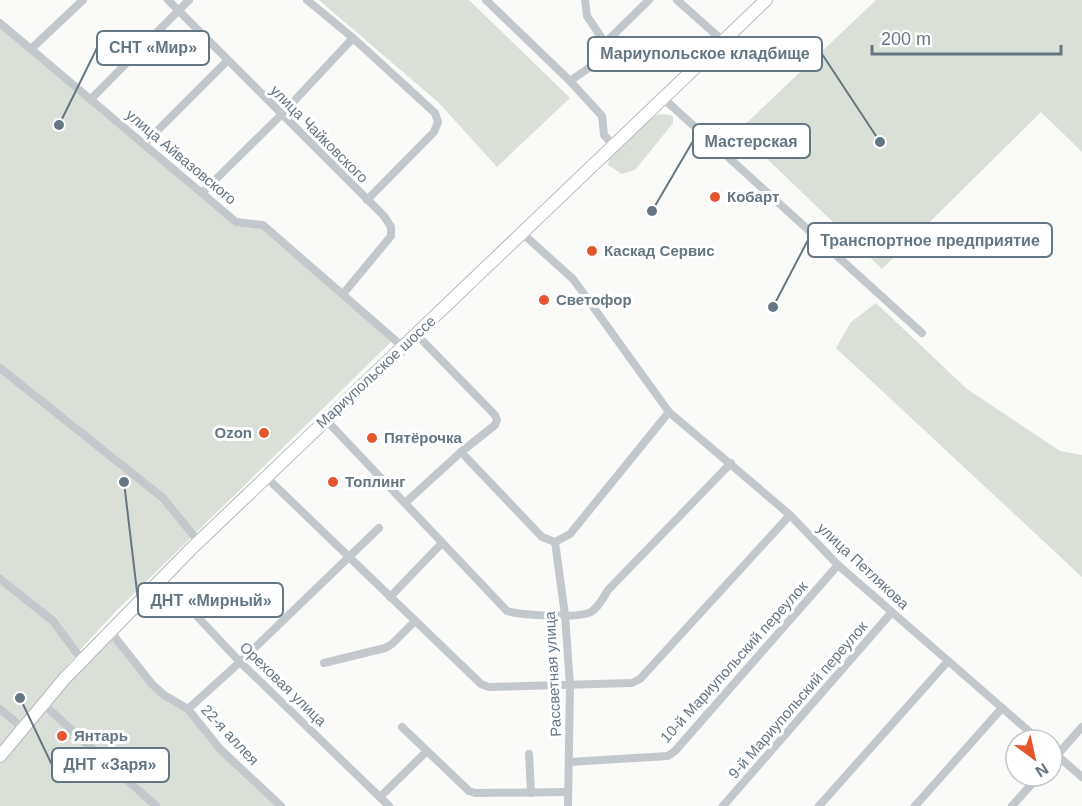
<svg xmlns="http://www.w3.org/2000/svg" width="1082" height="806" font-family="Arial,sans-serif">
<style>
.green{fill:#dadfd7}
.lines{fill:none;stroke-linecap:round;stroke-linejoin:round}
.primary-casing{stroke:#b5babe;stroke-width:14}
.minor{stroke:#c3c8cc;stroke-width:8}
.primary{stroke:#fff;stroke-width:12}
.poi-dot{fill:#e4572e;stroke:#fff;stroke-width:2}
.labels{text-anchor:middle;stroke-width:6;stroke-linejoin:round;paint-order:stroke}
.street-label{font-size:15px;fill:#657683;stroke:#fff}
.poi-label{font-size:15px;font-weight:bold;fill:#657683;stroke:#fff;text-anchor:start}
.leader{fill:none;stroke:#657683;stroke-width:2}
.callout-dot{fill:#657683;stroke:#fff;stroke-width:2}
.callout{fill:#fff;stroke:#657683;stroke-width:2}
.callout-label{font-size:16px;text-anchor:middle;font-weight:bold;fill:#657683}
</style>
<rect width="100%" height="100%" fill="#fafaf8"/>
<g class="green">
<path d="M319,0H469L570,98L497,167L438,102Z"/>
<path d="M876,0H1082V152L1041,112L882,269L738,131Z"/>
<path d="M0,27L236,223L262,226L392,341L119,608L80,650L0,746Z"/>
<path d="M660,114L671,115L673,117V123L635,170L622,174L608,165L609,159L652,117Z"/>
<path d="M876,303L967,389L1060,451L1082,455V577L836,348L851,322Z"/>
<path d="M113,635L152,684L186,712L281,806H0V764L44,710Z"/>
</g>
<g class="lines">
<defs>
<path id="primary" d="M0,756L65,678L190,550L766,0"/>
</defs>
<use href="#primary" class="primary-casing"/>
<g class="minor">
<path d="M168,0L384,216L391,227V236L343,294"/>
<path d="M307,0L353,38L435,113L438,122L434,132L367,200"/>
<path d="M486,0L570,81L602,116L604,135L614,146"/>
<path d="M677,0L723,41"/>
<path d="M0,23L236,222L263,225L403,347"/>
<path d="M605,43L649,0"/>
<path d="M31,49L83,0"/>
<path d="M570,81L593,65L603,64L612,57L605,43L587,16L585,0"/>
<path d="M91,99L189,0"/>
<path d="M664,99L922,333"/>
<path d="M144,144L228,60"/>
<path d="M202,193L281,115L353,38"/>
<path d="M522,233L573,279L669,412L790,515L838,565L1039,740"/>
<path d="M0,368L163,498L199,542"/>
<path d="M326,420L507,611C521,615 577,619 591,612C599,607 603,598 608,590L731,463"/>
<path d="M461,452L542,537L555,542L570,534L669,412"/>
<path d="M265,476L481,684L489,687L632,683L640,679L790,515"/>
<path d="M405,503L461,452L495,425L497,420L495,415L416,334"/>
<path d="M555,542L565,615L570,685L568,806"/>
<path d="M0,579L53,621L82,660"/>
<path d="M162,579L240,662L389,806"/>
<path d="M390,597L442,543"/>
<path d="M110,631L152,684L164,695L188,709L220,749L281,806"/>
<path d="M324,663L385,648L392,644L415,621"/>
<path d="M43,704L156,806"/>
<path d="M0,709L23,728"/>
<path d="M188,709L240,662L379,528"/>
<path d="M402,727L469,791L475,793L568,792"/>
<path d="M1052,751L1082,777"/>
<path d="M529,754L531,793"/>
<path d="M1052,761L1082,727"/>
<path d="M569,762L668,756L675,751L838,565"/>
<path d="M380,797L427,751"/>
<path d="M723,806L892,612"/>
<path d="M819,806L948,661"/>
<path d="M915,806L1002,708"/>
<path d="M1012,806L1039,776"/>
</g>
<use href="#primary" class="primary"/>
</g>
<g class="poi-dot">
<circle cx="715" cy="197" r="6"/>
<circle cx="592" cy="251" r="6"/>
<circle cx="544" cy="300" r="6"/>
<circle cx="264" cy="433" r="6"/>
<circle cx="372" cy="438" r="6"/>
<circle cx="333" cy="482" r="6"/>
<circle cx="62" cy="736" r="6"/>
</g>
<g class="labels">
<g class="street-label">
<text transform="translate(319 134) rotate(45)" y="5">улица Чайковского</text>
<text transform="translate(181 157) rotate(40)" y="5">улица Айвазовского</text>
<text transform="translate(376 372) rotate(-43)" y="5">Мариупольское шоссе</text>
<text transform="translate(863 566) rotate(43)" y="5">улица Петлякова</text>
<text transform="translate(734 662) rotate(-48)" y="5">10-й Мариупольский переулок</text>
<text transform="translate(553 674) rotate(-93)" y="5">Рассветная улица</text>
<text transform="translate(283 684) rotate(44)" y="5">Ореховая улица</text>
<text transform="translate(798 700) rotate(-49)" y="5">9-й Мариупольский переулок</text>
<text transform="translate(230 735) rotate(47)" y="5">22-я аллея</text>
</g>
<g class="poi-label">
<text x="727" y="202">Кобарт</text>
<text x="604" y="256">Каскад Сервис</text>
<text x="556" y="305">Светофор</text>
<text x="252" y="438" text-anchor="end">Ozon</text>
<text x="384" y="443">Пятёрочка</text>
<text x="345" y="487">Топлинг</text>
<text x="74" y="741">Янтарь</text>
</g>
</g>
<path class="leader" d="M59 125L97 48M880 142L822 54M652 211L693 141M773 307L808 240M124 482L138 600M20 698L52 765"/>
<g class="callout-dot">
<circle cx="59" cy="125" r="6"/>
<circle cx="880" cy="142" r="6"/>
<circle cx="652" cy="211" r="6"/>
<circle cx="773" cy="307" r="6"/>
<circle cx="124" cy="482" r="6"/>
<circle cx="20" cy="698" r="6"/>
</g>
<g class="callout">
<rect x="97" y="31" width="112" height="34" rx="6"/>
<rect x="588" y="37" width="234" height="34" rx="6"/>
<rect x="693" y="124" width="117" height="34" rx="6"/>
<rect x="808" y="223" width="244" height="34" rx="6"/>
<rect x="138" y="583" width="145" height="34" rx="6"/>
<rect x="52" y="748" width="117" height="34" rx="6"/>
</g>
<g class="callout-label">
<text x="153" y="53">СНТ «Мир»</text>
<text x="705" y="59">Мариупольское кладбище</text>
<text x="751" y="147">Мастерская</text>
<text x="930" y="246">Транспортное предприятие</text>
<text x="211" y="606">ДНТ «Мирный»</text>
<text x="110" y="770">ДНТ «Заря»</text>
</g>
<g transform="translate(1034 758) rotate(147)"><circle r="28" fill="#ffffff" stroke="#c1c8cd" stroke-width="1.5"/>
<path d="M0-4.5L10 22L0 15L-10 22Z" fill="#e4572e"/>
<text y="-9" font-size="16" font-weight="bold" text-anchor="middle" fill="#657683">N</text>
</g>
<path d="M872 45v9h189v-9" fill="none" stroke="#657683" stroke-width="3"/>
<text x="881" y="45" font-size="18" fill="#657683" stroke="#ffffff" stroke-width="4.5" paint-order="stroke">200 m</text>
</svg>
